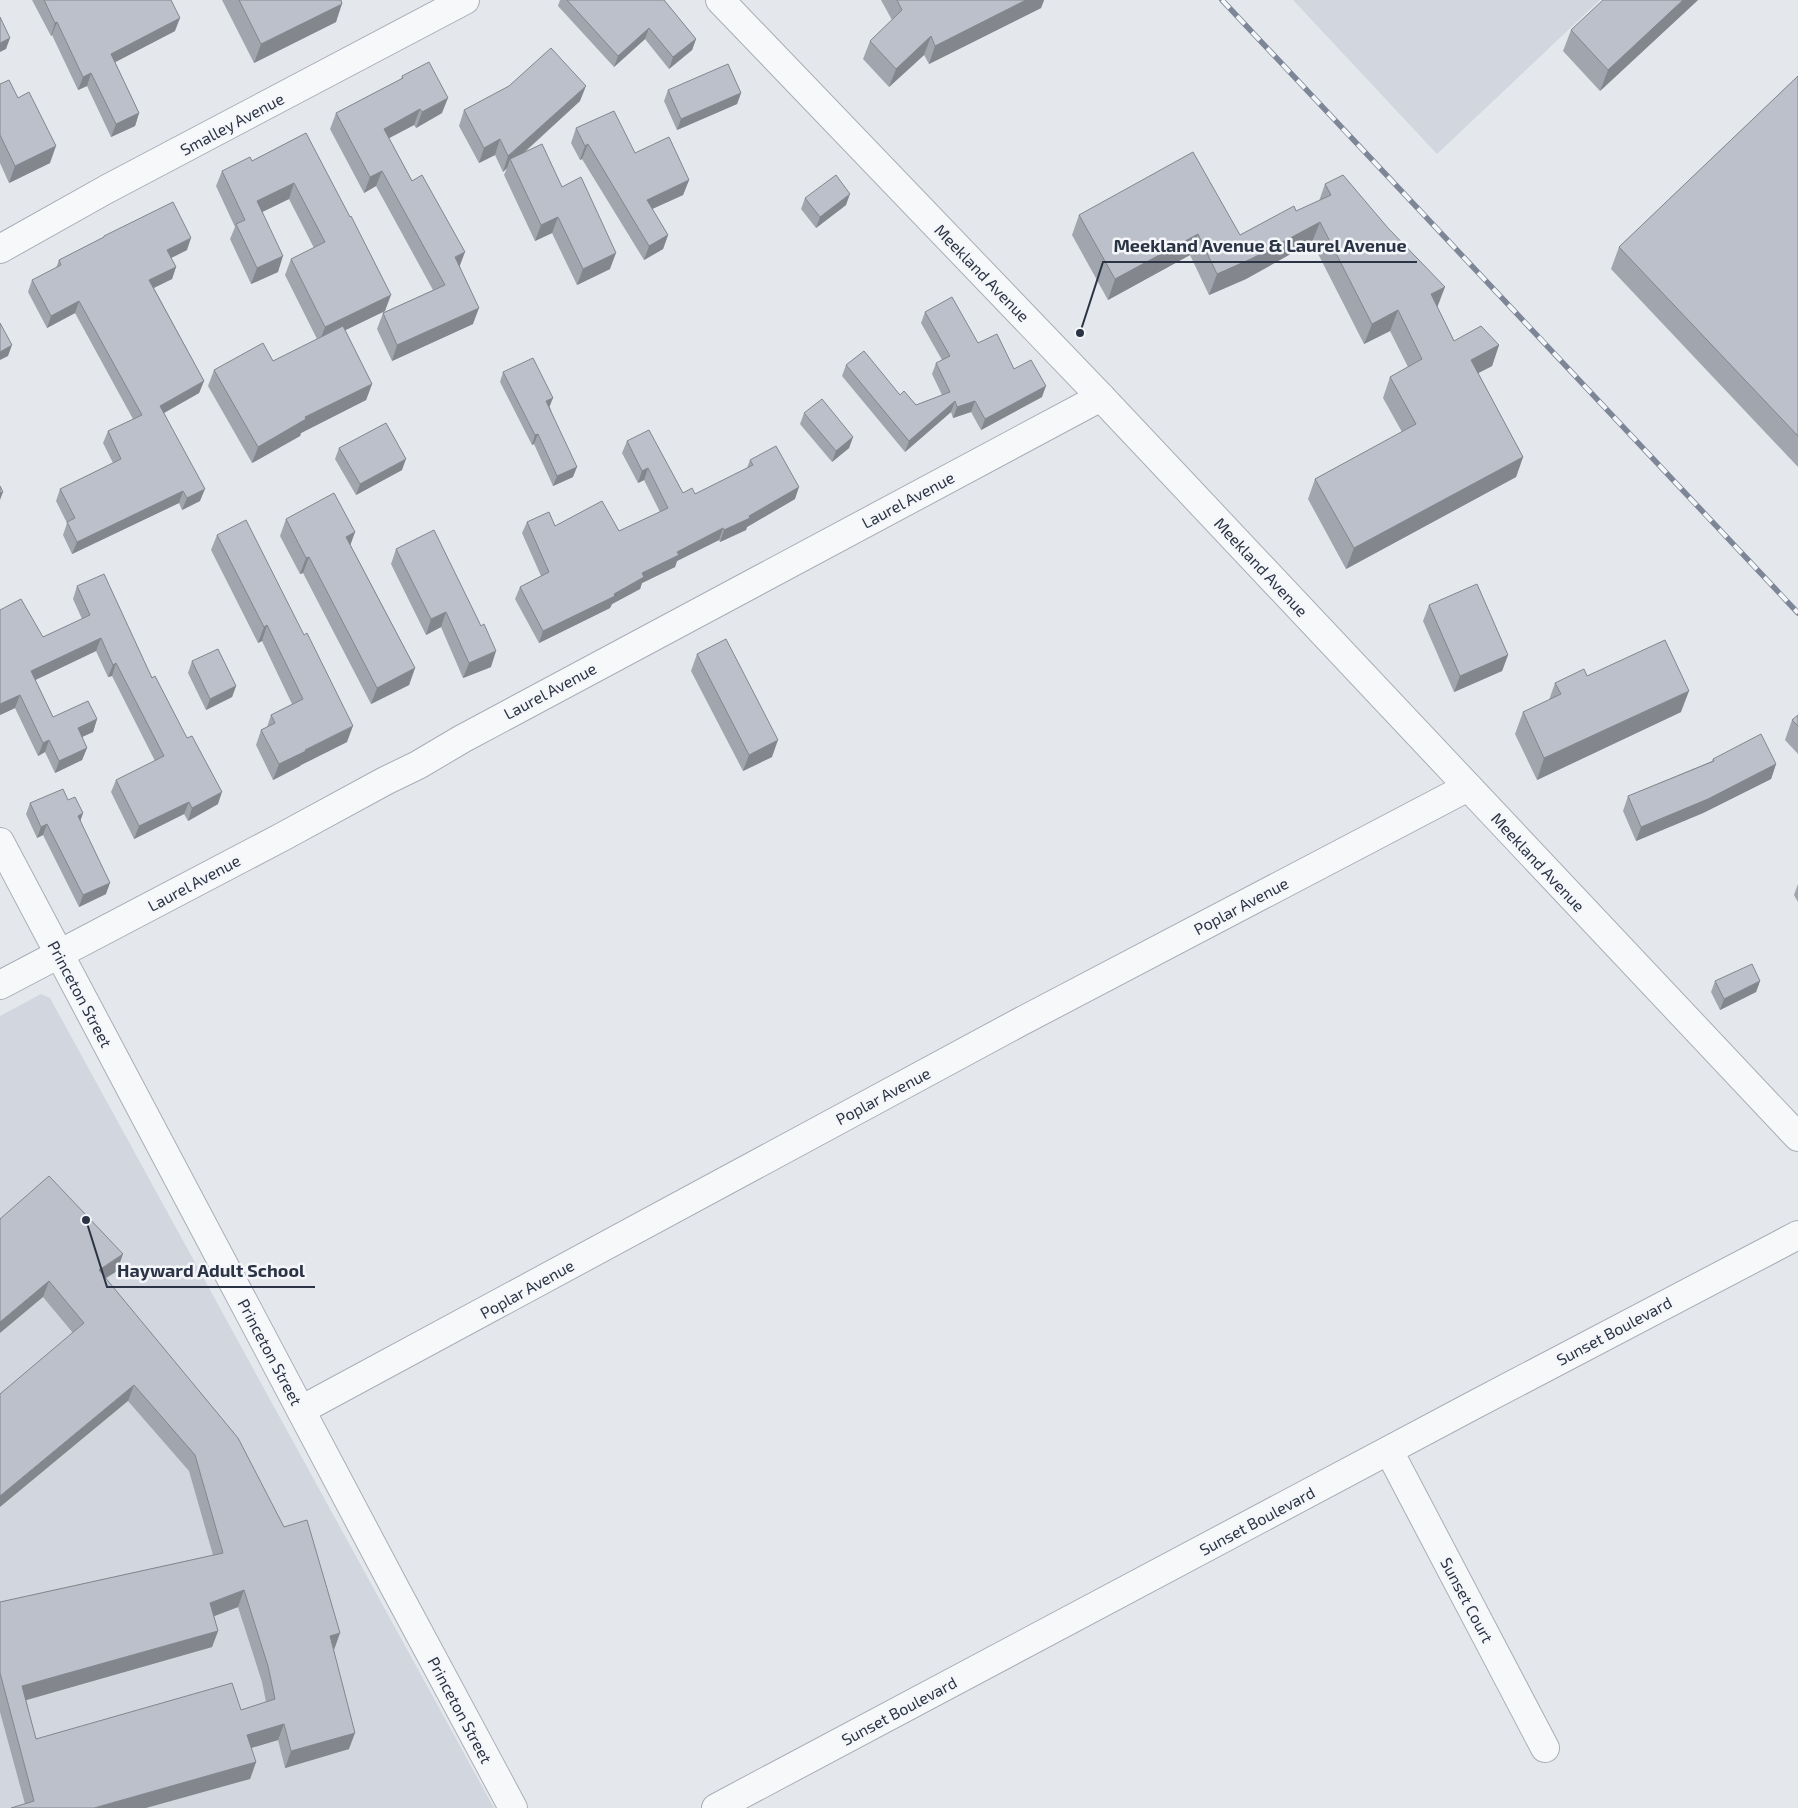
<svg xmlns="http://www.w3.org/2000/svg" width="1798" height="1808" font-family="'Exo 2',sans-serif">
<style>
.built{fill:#d2d6de}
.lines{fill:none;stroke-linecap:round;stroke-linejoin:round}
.minor-casing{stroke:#a9aeb7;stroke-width:30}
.minor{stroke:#f7f8fa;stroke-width:28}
.rail-casing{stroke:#7d8696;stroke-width:5.5}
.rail{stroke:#f4f6f9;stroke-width:4;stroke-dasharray:11;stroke-linecap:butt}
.wall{fill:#a1a5ae;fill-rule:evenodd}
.shaded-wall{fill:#83868d}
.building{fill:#bbc0ca;stroke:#83868d;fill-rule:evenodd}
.labels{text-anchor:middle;stroke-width:5;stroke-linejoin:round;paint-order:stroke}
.street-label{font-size:16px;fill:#2b3445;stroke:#f4f6f9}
.leader{fill:none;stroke:#2b3445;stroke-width:2}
.callout-dot{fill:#2b3445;stroke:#f4f6f9;stroke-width:2}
.callout-label{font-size:18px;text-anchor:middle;font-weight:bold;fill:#2b3445;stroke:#f4f6f9;stroke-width:5;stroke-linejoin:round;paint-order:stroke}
</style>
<rect width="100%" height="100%" fill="#e4e7ec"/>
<g class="built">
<path d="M1293,0H1600L1437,154Z"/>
<path d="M41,994L50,998L494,1808H0V1016Z"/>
</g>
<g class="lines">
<defs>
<g id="minor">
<path d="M720,0L1101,397L1798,1137"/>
<path d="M0,249L107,189L465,0"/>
<path d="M0,842L396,1590L513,1808"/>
<path d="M0,985L282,837L385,781L418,765L462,739L1101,397"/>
<path d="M301,1410L1020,1022L1468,787"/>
<path d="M1389,1451L1545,1748"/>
<path d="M716,1808L1472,1406L1798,1235"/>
</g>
</defs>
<use href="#minor" class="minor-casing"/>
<use href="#minor" class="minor"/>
<defs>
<path id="rail" d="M1222,0L1798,613"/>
</defs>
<use href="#rail" class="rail-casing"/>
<use href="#rail" class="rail"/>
</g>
<g class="wall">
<path d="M32,0H142L175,31L115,62L139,113L135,126L111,137L87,86L78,90L52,35L51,36Z"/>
<path d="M222,0H341L336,22L254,63Z"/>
<path d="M560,0H664L696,39L692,50L669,69L645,39L614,67L558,6Z"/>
<path d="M881,0H1044L1041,8L929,64L924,55L889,87L863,59L870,41L892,20Z"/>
<path d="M1698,0L1600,91L1563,51L1571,30Z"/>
<path d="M402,76L442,113L416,128L414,125L389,138L412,181L460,266L473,324L392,361L377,329L383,313L433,290L376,186L364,193L330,129L336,113L401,79Z"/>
<path d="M1798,76V467L1611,269L1619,247Z"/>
<path d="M0,84L18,98L50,163L9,183L0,163Z"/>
<path d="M668,90L741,93L737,104L677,130L664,101Z"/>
<path d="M580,101L525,152L562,187L610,269L577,285L552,233L535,241L504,175L507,168L503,172L495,155L479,163L459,126L464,110Z"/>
<path d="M576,128L635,153L689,180L683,195L652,209L668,235L663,249L644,260L582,159L580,160L571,143Z"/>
<path d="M306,133L385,311L345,330L372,384L366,400L301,433L300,436L252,463L208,386L214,370L273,361L317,339L285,275L291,259L314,248L289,199L262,212L278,272L251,284L230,239L235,227L216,186L222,171L252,161Z"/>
<path d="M1325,184L1437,307L1454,341L1499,345L1492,366L1478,373L1523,457L1516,477L1346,569L1308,499L1315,479L1402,432L1383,398L1390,377L1408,367L1390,331L1364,344L1312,242L1246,279L1209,295L1190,255L1108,300L1072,235L1079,215L1240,235L1296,211L1319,201Z"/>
<path d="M805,198L846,205L816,228L801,209Z"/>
<path d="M104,236L187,250L171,258L176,267L172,279L154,288L204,381L199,393L164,413L200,501L182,510L179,503L72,554L63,535L67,523L56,501L60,489L113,463L103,443L108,431L133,419L75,313L47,328L28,292L32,280L56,268L59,260L103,238Z"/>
<path d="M925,312L978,343L1014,369L1042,397L981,430L971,412L953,418L951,412L905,452L842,376L846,365L900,395L916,405L942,395L932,374L936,363L942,360L921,323Z"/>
<path d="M503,372L550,407L573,477L553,486L534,444L532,445L500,382Z"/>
<path d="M804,413L853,437L849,448L832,462L800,424Z"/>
<path d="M627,441L683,493L695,494L747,468L750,460L795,499L747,527L746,530L720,542L719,540L677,561L675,567L642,583L640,589L612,604L610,608L539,643L515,599L520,587L541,576L522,533L527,522L555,526L619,531L660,512L644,480L638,483L622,453Z"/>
<path d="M339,448L402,470L356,495L335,459Z"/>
<path d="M286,519L355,532L350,544L415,668L409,685L371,704L303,573L300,574L280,536Z"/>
<path d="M217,535L347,742L301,765L300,766L273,780L256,745L261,730L267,727L271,715L292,704L262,641L258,643L211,550Z"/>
<path d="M396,549L491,667L463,678L441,627L426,635L391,564Z"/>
<path d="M77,586L152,678L218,804L188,821L184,814L134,839L111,792L116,780L155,761L112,676L108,677L96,651L35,680L53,717L97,719L93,732L82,737L87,748L82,760L55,773L45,752L38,756L15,708L0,715L43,637L82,619L73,599Z"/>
<path d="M1429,605L1508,655L1502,671L1454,692L1423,621Z"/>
<path d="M697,654L772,757L743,771L691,671Z"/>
<path d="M192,661L236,686L232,697L206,710L188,673Z"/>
<path d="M1587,676L1681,712L1537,780L1515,734L1523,712L1549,700L1555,683Z"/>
<path d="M1798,715V754L1785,740L1792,720Z"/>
<path d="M1713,759L1776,764L1771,779L1703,813L1636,841L1623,811L1628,796L1712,761Z"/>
<path d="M68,800L83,813L80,821L106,894L79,907L43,835L37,838L26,814L30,803Z"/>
<path d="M1798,884V902L1794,895Z"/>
<path d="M1715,981H1760L1756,992L1720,1010L1711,992Z"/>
<path d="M0,1219L117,1271L106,1278L334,1650L349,1749L285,1768L278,1740L251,1748L256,1762L250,1779L25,1804L0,1712V1602L213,1555L189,1471L128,1401L73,1333L43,1297ZM238,1607L262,1682L266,1702L241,1710L36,1739L26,1700L212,1647L218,1631L214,1616Z"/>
</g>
<g class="shaded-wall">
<path d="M1026,0H1044L1041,8L929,64L935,46Z"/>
<path d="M1683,0H1698L1600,91L1608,70Z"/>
<path d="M342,4L336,22L254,63L261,44Z"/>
<path d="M180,18L175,31L106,67L111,54Z"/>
<path d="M57,22L52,35L51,36L55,23Z"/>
<path d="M649,28L645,39L614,67L618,56Z"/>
<path d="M931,36L924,55L889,87L896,69Z"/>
<path d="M10,38L6,49L0,52V43Z"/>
<path d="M696,39L692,50L669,69L673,57Z"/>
<path d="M91,73L87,86L78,90L83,77Z"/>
<path d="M586,86L580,101L512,163L510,159L507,168L503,172L508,156Z"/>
<path d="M741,93L737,104L677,130L681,119Z"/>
<path d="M448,98L442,113L416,128L422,112Z"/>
<path d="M420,109L414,125L378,144L384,129Z"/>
<path d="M139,113L135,126L111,137L116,124Z"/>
<path d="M500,139L495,155L479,163L484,148Z"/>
<path d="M588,144L582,159L580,160L585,146Z"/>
<path d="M56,146L50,163L9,183L15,166Z"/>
<path d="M382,171L376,186L364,193L370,177Z"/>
<path d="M689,180L683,195L641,214L647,200Z"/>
<path d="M294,183L289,199L252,217L257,201Z"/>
<path d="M850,194L846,205L816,228L820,217Z"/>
<path d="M558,217L552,233L535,241L541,225Z"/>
<path d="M1320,222L1312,242L1246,279L1209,295L1217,274Z"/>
<path d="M1198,234L1190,255L1108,300L1115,279Z"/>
<path d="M668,235L663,249L644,260L649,246Z"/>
<path d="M191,238L187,250L163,262L167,250Z"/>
<path d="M465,252L459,268L455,257Z"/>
<path d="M616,253L610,269L577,285L583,269Z"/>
<path d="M283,256L278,272L251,284L257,268Z"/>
<path d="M176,267L172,279L145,292L149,280Z"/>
<path d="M1445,287L1437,308L1431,294Z"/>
<path d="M391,295L385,311L319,343L325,327Z"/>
<path d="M79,301L75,313L47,328L51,316Z"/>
<path d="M479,308L473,324L392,361L397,345Z"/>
<path d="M1398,310L1390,331L1364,344L1372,324Z"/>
<path d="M12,345L8,356L0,360V352Z"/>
<path d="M1499,345L1492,366L1463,381L1471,360Z"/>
<path d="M204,381L199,393L155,418L160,406Z"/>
<path d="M372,384L366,400L301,433L300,436L252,463L258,447L305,417Z"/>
<path d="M1046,386L1042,397L981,430L985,419Z"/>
<path d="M553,398L549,408L546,401Z"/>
<path d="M955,401L951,412L905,452L909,441Z"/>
<path d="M975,401L971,412L953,418L957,407Z"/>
<path d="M538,434L534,444L532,445L535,435Z"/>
<path d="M853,437L849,448L832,462L836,451Z"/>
<path d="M1523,457L1516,477L1346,569L1354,548Z"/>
<path d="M406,459L402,470L356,495L360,484Z"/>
<path d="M577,467L573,477L553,486L557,476Z"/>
<path d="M648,468L644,480L638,483L642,471Z"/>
<path d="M799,487L795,499L747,527L746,530L720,542L724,530Z"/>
<path d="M205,489L200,501L182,510L187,498Z"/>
<path d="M183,491L179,503L72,554L77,542Z"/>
<path d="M3,492L0,500V493Z"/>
<path d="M723,528L719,540L677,561L675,567L642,583L640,589L612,604L610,608L539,643L543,631L614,594L642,573L677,552Z"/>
<path d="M355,532L349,549L346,537Z"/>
<path d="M309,557L303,573L300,574L306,558Z"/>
<path d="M446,612L441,627L426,635L431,619Z"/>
<path d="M267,625L262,641L258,643L264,627Z"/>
<path d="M101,638L96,651L27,684L31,671Z"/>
<path d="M496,651L491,667L463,678L469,663Z"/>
<path d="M1508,655L1502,671L1454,692L1460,676Z"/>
<path d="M116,663L112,676L108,677L113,665Z"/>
<path d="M415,668L409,685L371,704L377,688Z"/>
<path d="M236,686L232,697L206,710L210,699Z"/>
<path d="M1689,691L1681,712L1537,780L1544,758Z"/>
<path d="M20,695L15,708L0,715V704Z"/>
<path d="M97,719L93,732L73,741L78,728Z"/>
<path d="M353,726L347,742L301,765L300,766L273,780L279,764L305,750Z"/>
<path d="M49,740L45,752L38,756L43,743Z"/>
<path d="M778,740L772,757L743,771L749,755Z"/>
<path d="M87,748L82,760L55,773L59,761Z"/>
<path d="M1776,764L1771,779L1703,813L1636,841L1641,827Z"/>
<path d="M222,792L218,804L188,821L192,808Z"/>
<path d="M189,802L184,814L134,839L139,826Z"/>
<path d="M83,813L79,825L78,816Z"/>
<path d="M47,824L43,835L37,838L41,827Z"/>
<path d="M110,883L106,894L79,907L83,895Z"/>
<path d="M1760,981L1756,992L1720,1010L1724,999Z"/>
<path d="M123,1254L117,1271L93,1286L99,1270Z"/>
<path d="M49,1281L43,1297L0,1333V1322Z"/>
<path d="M134,1385L128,1401L0,1507V1496Z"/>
<path d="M244,1590L238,1607L204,1620L210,1603Z"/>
<path d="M218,1631L212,1647L16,1703L22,1686Z"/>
<path d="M340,1633L334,1650L330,1636Z"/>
<path d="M284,1724L278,1740L241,1751L247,1735Z"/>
<path d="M355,1733L349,1749L285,1768L291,1751Z"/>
<path d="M256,1762L250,1779L146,1808H94Z"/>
</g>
<g class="building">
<path d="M44,0H171L180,18L111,54L139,113L116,124L91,73L83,77L57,22L55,23Z"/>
<path d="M239,0H341L342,4L261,44Z"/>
<path d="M567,0H664L696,39L673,57L649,28L618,56Z"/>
<path d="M897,0H1026L935,46L931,36L896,69L870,41L902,10Z"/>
<path d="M1603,0H1683L1608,70L1571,30Z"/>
<path d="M0,17L10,38L0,43Z"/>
<path d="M551,48L586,86L508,156L500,139L484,148L464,110L509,86Z"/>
<path d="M429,62L448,98L422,112L420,109L384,129L412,181L422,175L465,252L455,257L479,308L397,345L383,313L445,285L382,171L370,177L336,113L403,78L402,76Z"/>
<path d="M728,64L741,93L681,119L668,90Z"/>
<path d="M1798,76V436L1619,247Z"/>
<path d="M9,80L18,98L29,92L56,146L15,166L0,135V84Z"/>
<path d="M614,111L635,153L669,137L689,180L647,200L668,235L649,246L588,144L585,146L576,128Z"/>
<path d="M306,133L350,217L351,216L391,295L325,327L291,259L325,242L294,183L257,201L283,256L257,268L236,224L245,220L222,171L250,157L252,161Z"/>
<path d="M542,144L562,187L581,177L616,253L583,269L558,217L541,225L510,159Z"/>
<path d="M1193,152L1240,235L1294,206L1296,211L1331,195L1325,184L1343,175L1388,228L1445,287L1431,294L1454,341L1481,326L1499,345L1471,360L1523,457L1354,548L1315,479L1416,424L1390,377L1422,359L1398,310L1372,324L1320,222L1253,258L1217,274L1198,234L1115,279L1079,215Z"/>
<path d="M836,175L850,194L820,217L805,198Z"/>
<path d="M173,202L191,238L167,250L176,267L149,280L204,381L160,406L205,489L187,498L183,491L77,542L67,522L75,518L60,489L121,459L108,431L142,415L79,301L51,316L32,280L61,265L59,260L104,237V236Z"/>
<path d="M952,297L978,343L997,334L1014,369L1031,360L1046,386L985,419L975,401L957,407L955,401L909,441L846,365L864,351L900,395L904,391L916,405L950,392L936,363L950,356L925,312Z"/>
<path d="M0,323L12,345L0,352Z"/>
<path d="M343,326L372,384L305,417L306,419L258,447L214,370L263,343L273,361Z"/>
<path d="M533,358L553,398L546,401L577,467L557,476L538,434L535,435L503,372Z"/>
<path d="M822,399L853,437L836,451L804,413Z"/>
<path d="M386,423L406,459L360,484L339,448Z"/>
<path d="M649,430L683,493L692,488L695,494L753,465L750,460L776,446L799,487L749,516L750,518L724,530L723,528L677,552L679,555L642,573L644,577L614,594L615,596L543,631L520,587L549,572L527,522L549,512L555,526L602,501L619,531L668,508L648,468L642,471L627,441Z"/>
<path d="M0,486L3,492L0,493Z"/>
<path d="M334,493L355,532L346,537L415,668L377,688L309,557L306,558L286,519Z"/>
<path d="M246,520L304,635L307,633L353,726L305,750L306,751L279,764L261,730L275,723L271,715L303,699L267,625L264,627L217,535Z"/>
<path d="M434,530L481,626L484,624L496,651L469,663L446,612L431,619L396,549Z"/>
<path d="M104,574L152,678L155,676L187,738L192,736L222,792L192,808L189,802L139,826L116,780L164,756L116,663L113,665L101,638L31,671L53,717L88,701L97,719L78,728L87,748L59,761L49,740L43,743L20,695L0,704V610L21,599L43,637L90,615L77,586Z"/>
<path d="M1477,584L1508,655L1460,676L1429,605Z"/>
<path d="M726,639L778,740L749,755L697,654Z"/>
<path d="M1665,640L1689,691L1544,758L1523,712L1561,694L1555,683L1584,669L1587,676Z"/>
<path d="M218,649L236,686L210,699L192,661Z"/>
<path d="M1798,715V726L1792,720Z"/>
<path d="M1761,734L1776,764L1708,799L1641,827L1628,796L1714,761L1713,759Z"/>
<path d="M63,789L68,800L75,797L83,813L78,816L110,883L83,895L47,824L41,827L30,803Z"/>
<path d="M1752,964L1760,981L1724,999L1715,981Z"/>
<path d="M49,1176L123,1254L99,1270L238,1438L284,1527L307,1520L340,1633L330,1636L355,1733L291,1751L284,1724L247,1735L256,1762L94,1808H11L34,1801L0,1673V1602L223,1553L195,1455L134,1385L0,1496V1394L84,1323L49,1281L0,1322V1219ZM244,1590L268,1666L275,1699L241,1710L232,1683L36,1739L22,1686L218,1631L210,1603Z"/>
</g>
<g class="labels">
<g class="street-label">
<text transform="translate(232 124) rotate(-28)" y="6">Smalley Avenue</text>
<text transform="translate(982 273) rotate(46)" y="6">Meekland Avenue</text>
<text transform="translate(908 500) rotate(-28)" y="6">Laurel Avenue</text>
<text transform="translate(1261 567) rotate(47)" y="6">Meekland Avenue</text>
<text transform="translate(550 691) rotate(-28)" y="6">Laurel Avenue</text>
<text transform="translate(1538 862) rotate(47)" y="6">Meekland Avenue</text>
<text transform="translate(194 883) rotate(-28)" y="6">Laurel Avenue</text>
<text transform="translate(1241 906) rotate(-28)" y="6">Poplar Avenue</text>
<text transform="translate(80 994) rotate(62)" y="6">Princeton Street</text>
<text transform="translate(883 1096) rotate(-28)" y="6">Poplar Avenue</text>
<text transform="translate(527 1289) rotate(-29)" y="6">Poplar Avenue</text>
<text transform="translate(1614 1331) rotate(-28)" y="6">Sunset Boulevard</text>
<text transform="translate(270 1352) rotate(62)" y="6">Princeton Street</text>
<text transform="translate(1257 1521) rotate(-28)" y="6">Sunset Boulevard</text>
<text transform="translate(1467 1600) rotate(62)" y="6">Sunset Court</text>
<text transform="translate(460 1710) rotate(62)" y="6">Princeton Street</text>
<text transform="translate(899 1711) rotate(-28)" y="6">Sunset Boulevard</text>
</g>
</g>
<path class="leader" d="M1080 333L1103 262H1417M86 1220L107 1287H315"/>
<g class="callout-dot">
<circle cx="1080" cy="333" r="5"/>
<circle cx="86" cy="1220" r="5"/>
</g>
<g class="callout-label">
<text x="1260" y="252">Meekland Avenue &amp; Laurel Avenue</text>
<text x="211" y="1277">Hayward Adult School</text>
</g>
</svg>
